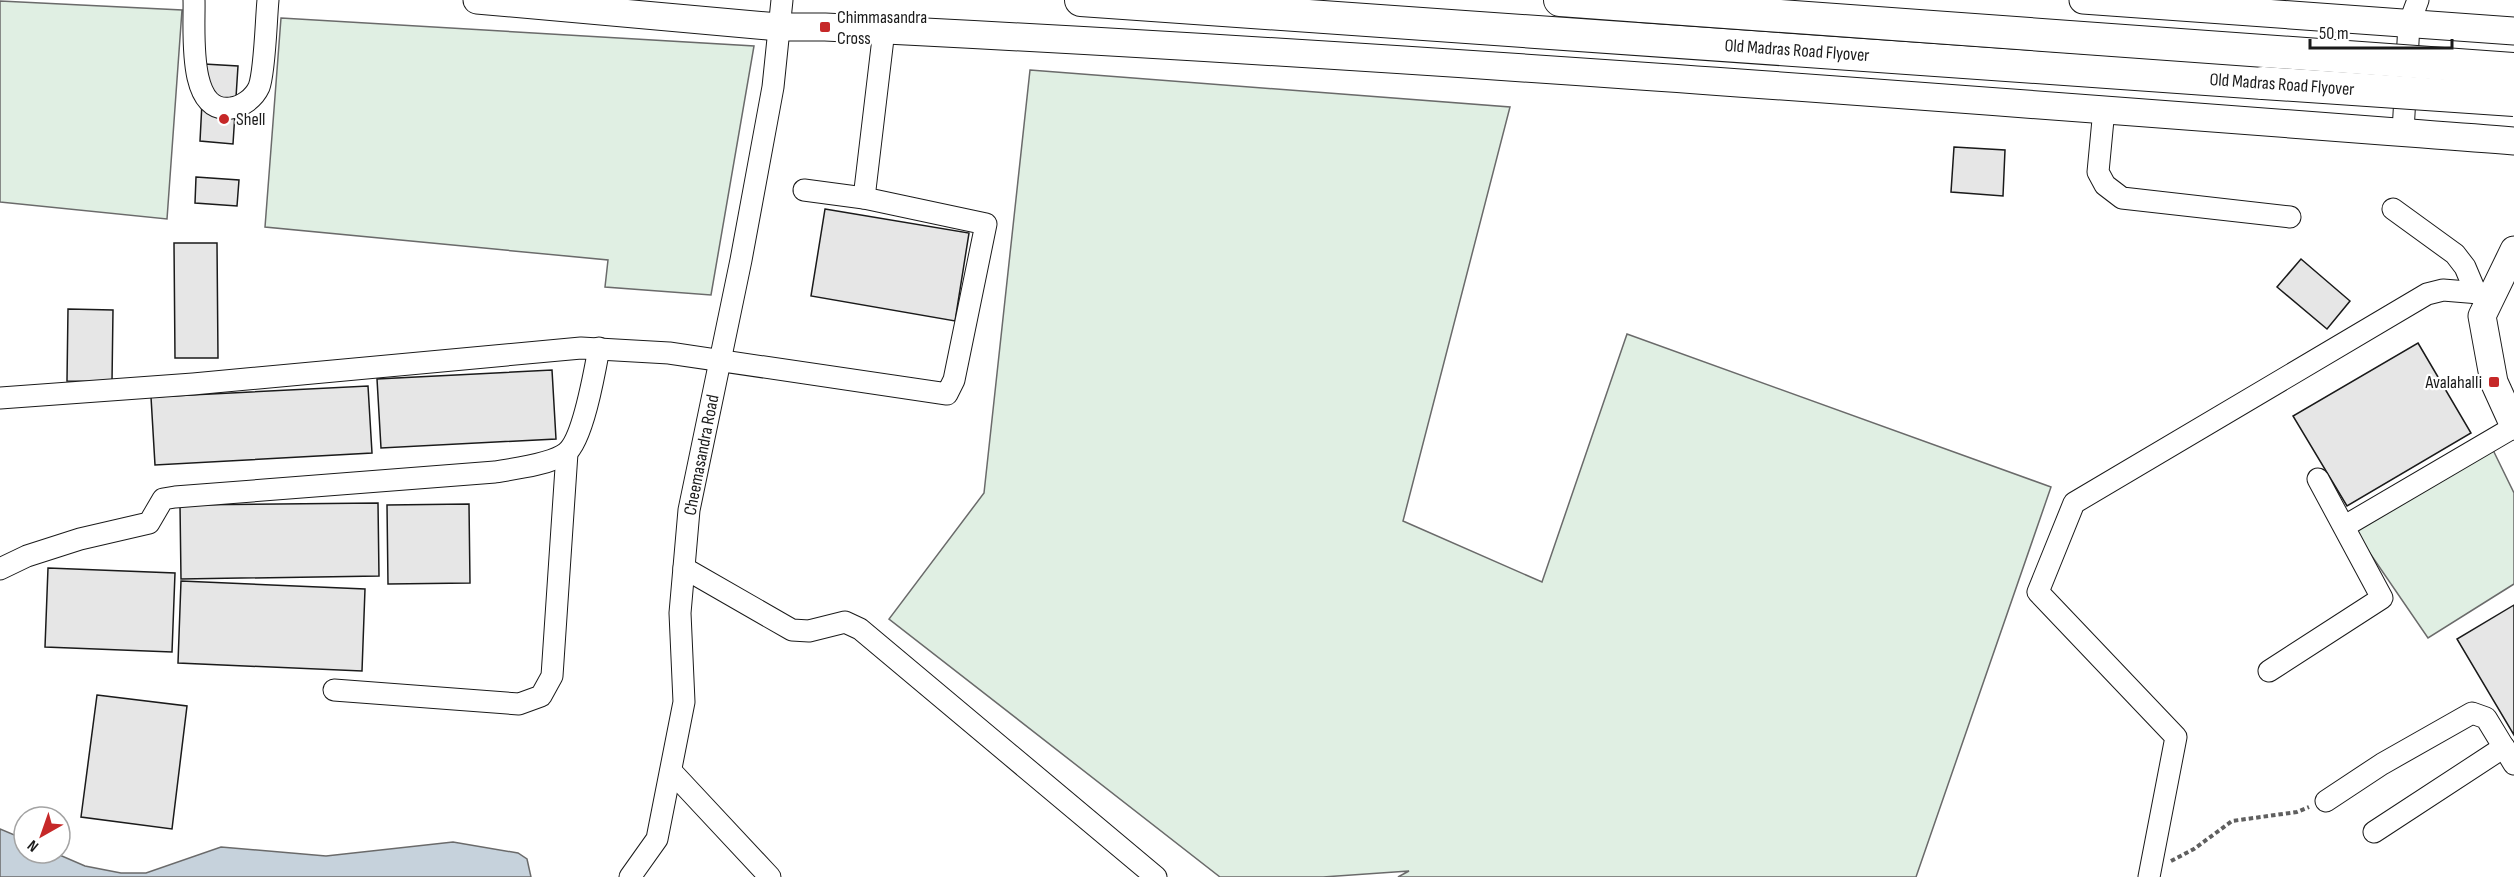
<svg xmlns="http://www.w3.org/2000/svg" width="2514" height="877" font-family="'Sofia Sans Condensed',sans-serif">
<style>
.green{fill:#e0efe3;stroke:#6a6a6a;stroke-width:1.5}
.water{fill:#c6d2dc;stroke:#6a6a6a;stroke-width:1.5}
.building{fill:#e6e6e6;stroke:#1a1a1a;stroke-width:1.5}
.lines{fill:none;stroke-linecap:round;stroke-linejoin:round}
.minor-casing{stroke:#1a1a1a;stroke-width:23}
.major-casing{stroke:#1a1a1a;stroke-width:29}
.highway-casing{stroke:#1a1a1a;stroke-width:34}
.path{stroke:#5f5f5f;stroke-width:4;stroke-dasharray:4.5 3;stroke-linecap:butt}
.minor{stroke:#fff;stroke-width:21}
.major{stroke:#fff;stroke-width:27}
.highway{stroke:#fff;stroke-width:32}
.highway-bridge-casing{stroke:#1a1a1a;stroke-width:34;stroke-linecap:butt}
.highway-bridge{stroke:#fff;stroke-width:32}
.poi-dot{fill:#c62828;stroke:#fff;stroke-width:2}
.labels{text-anchor:middle;stroke-width:4.5;stroke-linejoin:round;paint-order:stroke}
.poi-label{font-size:18px;fill:#1a1a1a;stroke:#fff;text-anchor:start}
.street-label{font-size:18px;fill:#1a1a1a;stroke:#fff}
</style>
<rect width="100%" height="100%" fill="#fff"/>
<g class="green">
<path d="M0,1L182,10L167,219L0,202Z"/>
<path d="M281,18L754,46L711,295L605,287L608,260L265,227Z"/>
<path d="M1030,70L1510,107L1403,521L1542,582L1627,334L2051,487L1916,877H1398L1409,871L1323,877H1220L889,619L984,493Z"/>
<path d="M2493,450L2514,493V584L2428,638L2354,530Z"/>
</g>
<path class="water" d="M0,829L24,839V853H55L85,866L121,873H146L221,847L326,856L453,842L518,853L527,859L531,877H0Z"/>
<g class="building">
<path d="M204,64L238,66L233,144L200,141Z"/>
<path d="M1954,147L2005,150L2003,196L1951,192Z"/>
<path d="M196,177L239,180L237,206L195,203Z"/>
<path d="M825,209L969,233L955,321L811,296Z"/>
<path d="M174,243H217L218,358H175Z"/>
<path d="M2301,259L2350,301L2327,329L2277,287Z"/>
<path d="M68,309L113,310L112,382L67,381Z"/>
<path d="M2418,343L2471,433L2347,506L2293,416Z"/>
<path d="M552,370L556,439L381,448L377,379Z"/>
<path d="M368,386L372,453L155,465L151,397Z"/>
<path d="M378,503L379,576L181,579L180,505Z"/>
<path d="M469,504L470,583L388,584L387,505Z"/>
<path d="M48,568L175,573L172,652L45,647Z"/>
<path d="M181,581L365,589L362,671L178,663Z"/>
<path d="M2514,605V735L2457,639Z"/>
<path d="M97,695L187,706L172,829L81,817Z"/>
</g>
<g class="lines">
<defs>
<g id="minor">
<path d="M194,0C195,27 186,115 231,108C242,107 254,98 259,87C265,71 266,20 268,0"/>
<path d="M2104,109L2098,172L2105,185L2122,198L2290,217"/>
<path d="M2403,132L2409,24L2418,0"/>
<path d="M804,190L864,198"/>
<path d="M2393,209L2455,254L2465,267L2476,293"/>
<path d="M0,398L193,384L581,348L669,353L947,394L954,380L986,224L864,198L884,30"/>
<path d="M2345,526L2514,427"/>
<path d="M684,568L792,630L809,631L845,622L860,629L1156,877"/>
<path d="M0,569L27,556L80,539L149,523L163,499L175,497L495,472C513,469 552,464 566,453C583,440 595,370 599,348"/>
<path d="M2269,671L2382,598L2318,479"/>
<path d="M334,690L519,704L541,696L552,676L567,453"/>
<path d="M671,771L770,877"/>
<path d="M2326,801L2382,764L2472,713L2486,718L2514,764"/>
<path d="M2374,832L2504,747"/>
<path d="M630,877L657,839L684,702L680,613L689,510L741,260L773,87L782,0"/>
<path d="M2149,877L2176,737L2038,592L2074,503L2427,294L2443,290L2492,294"/>
</g>
<g id="major">
<path d="M477,0L778,27H825C1388,54 1951,98 2514,141"/>
<path d="M2083,0L2514,31"/>
<path d="M2514,250L2482,316L2494,382L2514,426"/>
</g>
<g id="highway">
<path d="M1081,0L2263,83"/>
<path d="M1560,0L1642,6"/>
</g>
</defs>
<use href="#minor" class="minor-casing"/>
<use href="#major" class="major-casing"/>
<use href="#highway" class="highway-casing"/>
<path class="path" d="M2171,861L2194,849L2232,821L2297,812L2309,807"/>
<use href="#minor" class="minor"/>
<use href="#major" class="major"/>
<use href="#highway" class="highway"/>
<defs>
<g id="highway-bridge">
<path d="M1642,6L2514,69"/>
<path d="M2263,83L2514,100"/>
</g>
</defs>
<use href="#highway-bridge" class="highway-bridge-casing"/>
<use href="#highway-bridge" class="highway-bridge"/>
</g>
<g class="poi-dot">
<rect x="819" y="21" width="12" height="12" rx="3"/>
<circle cx="224" cy="119" r="6"/>
<rect x="2488" y="376" width="12" height="12" rx="3"/>
</g>
<g class="labels">
<g class="poi-label">
<text x="837" y="23">Chimmasandra<tspan x="837" dy="21">Cross</tspan></text>
<text x="236" y="125">Shell</text>
<text x="2482" y="388" text-anchor="end">Avalahalli</text>
</g>
<g class="street-label">
<text transform="translate(1797 50) rotate(4)" y="6">Old Madras Road Flyover</text>
<text transform="translate(2282 84) rotate(4)" y="6">Old Madras Road Flyover</text>
<text transform="translate(701 455) rotate(-79)" y="6">Cheemasandra Road</text>
</g>
</g>
<g transform="translate(42 835) rotate(220)"><circle r="28" fill="#ffffff" stroke="#a3a3a3" stroke-width="1.5"/>
<path d="M0-4.5L10 22L0 15L-10 22Z" fill="#c62828"/>
<text y="-9" font-size="16" font-weight="bold" text-anchor="middle" fill="#1a1a1a">N</text>
</g>
<path d="M2310 39v9h142v-9" fill="none" stroke="#1a1a1a" stroke-width="3"/>
<text x="2319" y="39" font-size="18" fill="#1a1a1a" stroke="#ffffff" stroke-width="4.5" paint-order="stroke">50 m</text>
</svg>
